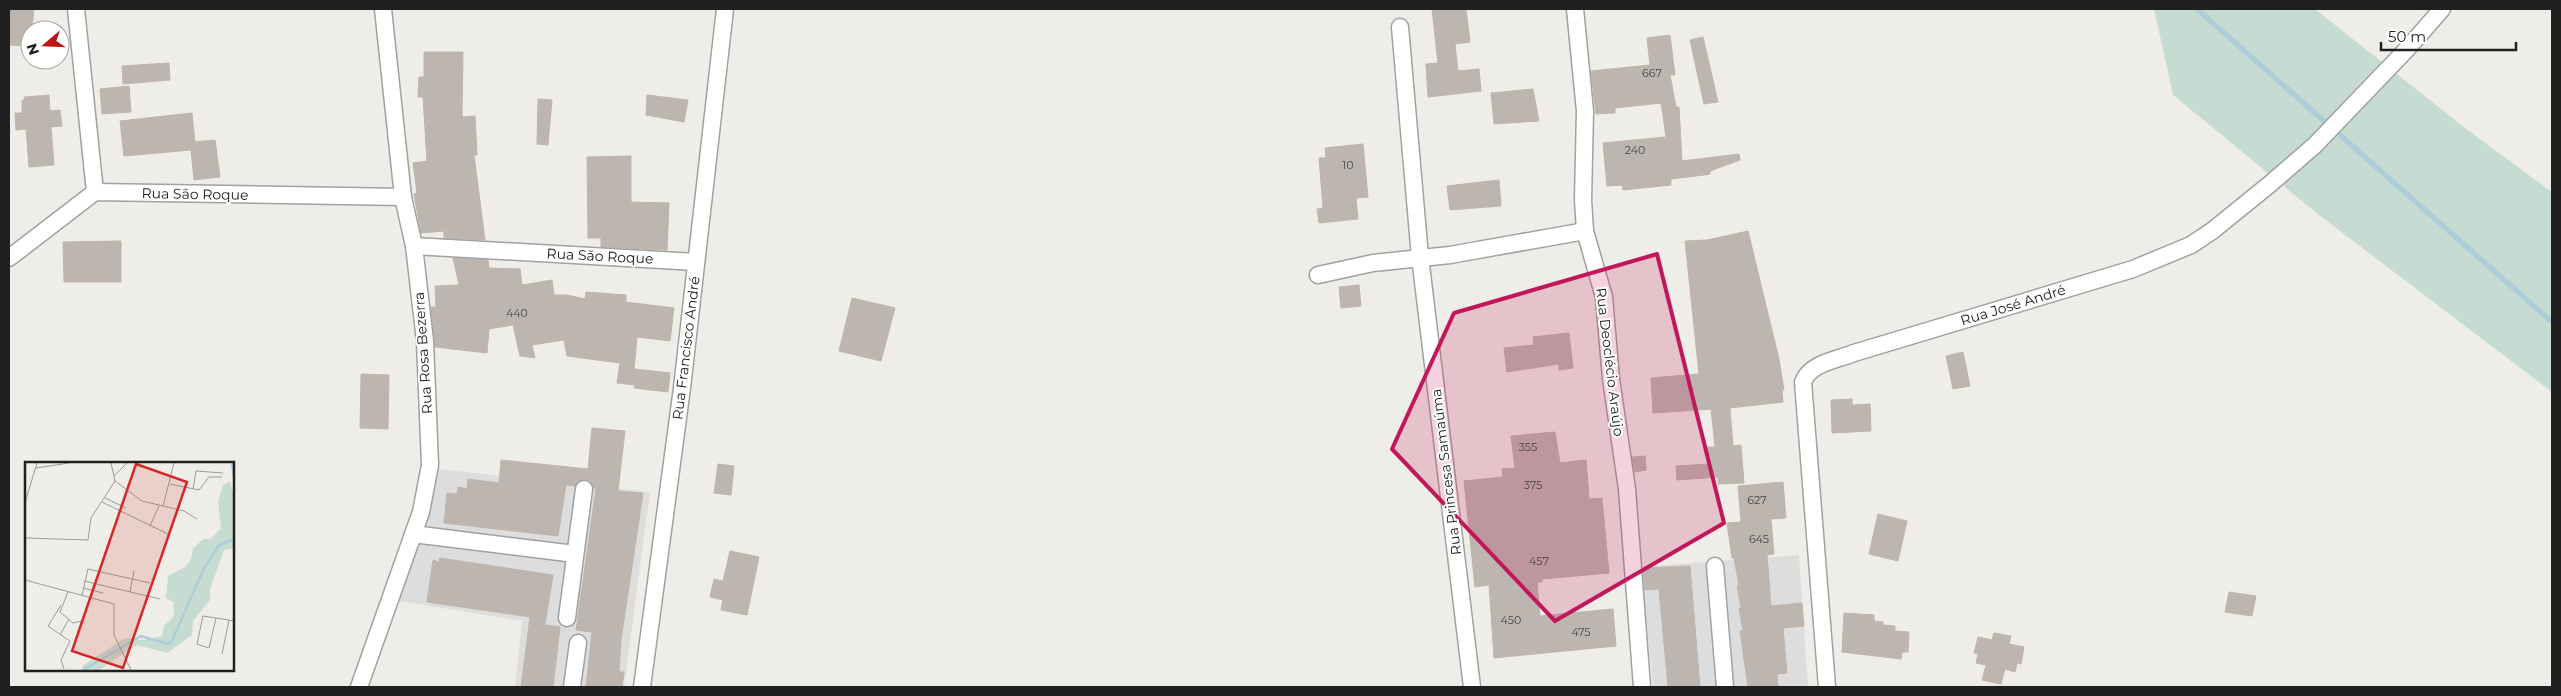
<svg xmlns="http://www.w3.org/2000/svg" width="2561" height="696" font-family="Montserrat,sans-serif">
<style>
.residential{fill:#dedddd}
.wetland{fill:#c6dcd2}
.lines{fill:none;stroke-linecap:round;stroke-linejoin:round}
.stream{stroke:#acced9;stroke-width:5.5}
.building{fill:#bdb6b0;stroke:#c0b4ab}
.minor-casing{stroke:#a1a1a1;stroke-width:19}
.minor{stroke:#fff;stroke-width:16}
.marked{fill:#c2185b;fill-opacity:0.2;stroke:#c2185b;stroke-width:4;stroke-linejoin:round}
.labels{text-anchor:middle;stroke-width:4;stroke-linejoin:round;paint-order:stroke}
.number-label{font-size:11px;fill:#474644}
.street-label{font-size:14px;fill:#202020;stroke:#fff}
.inset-river{fill:none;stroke:#acced9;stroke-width:2.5}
.inset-road{fill:none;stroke:#9c9b97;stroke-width:1}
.view{fill:#d62828;fill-opacity:0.15;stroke:#d62828;stroke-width:2.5}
.inset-edge{fill:none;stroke:#202020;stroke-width:2.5}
</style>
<rect width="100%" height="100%" fill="#efede7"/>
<g class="residential">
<path d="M438,469L650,492L624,687H515L522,621L399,601Z"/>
<path d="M1799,555L1808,687H1653L1641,567Z"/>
</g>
<path class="wetland" d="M2154,9H2315L2465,128L2552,192V392L2319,215L2173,95Z"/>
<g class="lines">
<path class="stream" d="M2197,9L2552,322"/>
</g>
<g class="building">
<path d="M9,9H34L30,46L9,45Z"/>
<path d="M1432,9H1466L1470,42L1455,44L1458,71L1479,69L1481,91L1428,97L1426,64L1438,63Z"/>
<path d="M1670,35L1675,75H1670L1676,107H1679L1682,161L1739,154L1740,160L1710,171V174L1704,175L1671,179V185L1623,190L1622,185L1607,186L1603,143L1666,137L1662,109L1661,103L1615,108V113L1596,114L1591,71L1650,65L1647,38Z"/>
<path d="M1703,37L1718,102L1704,104L1690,40Z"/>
<path d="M424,52H463L462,117L475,116L477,155H474L485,240L444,238V231L421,233L414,194L417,193L413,163L427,161L423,97H418L419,77H424Z"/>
<path d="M169,63L170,80L123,84L122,66Z"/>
<path d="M129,86L131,112L102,114L100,89Z"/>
<path d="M1533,89L1539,121L1494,124L1491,93Z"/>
<path d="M49,95L50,111L60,110L62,126L51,127L54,165L29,167L26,129L16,130L15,113H22V100H25L24,97Z"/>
<path d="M647,95L688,100L684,122L646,115Z"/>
<path d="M538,99L552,100L548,145L537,144Z"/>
<path d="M192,113L195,142L215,140L220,177L194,180L191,150L124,156L120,121Z"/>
<path d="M1363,144L1368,197L1356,198L1358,219L1319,223L1317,209L1323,208L1319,158H1326L1325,148Z"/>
<path d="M631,156V202L669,203L667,250L601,247V238H588L587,157Z"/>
<path d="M1499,180L1501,206L1450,210L1447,186Z"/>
<path d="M1748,231L1779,359L1784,390H1782L1783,402L1730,408L1733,446L1741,445L1744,483L1718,484V477L1677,480L1676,466L1708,464L1707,447H1715L1711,409L1653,413L1651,378L1699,374L1685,241L1707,240Z"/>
<path d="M121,241V282H64L63,242Z"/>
<path d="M453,258L488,260L489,268L520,269L522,285L552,280L554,295H567L585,299L586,292L626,295V302L674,308L670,341L637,337L634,369L670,373L668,392L634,388L635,385L617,383L620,363L567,356L564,340L532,345L535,358L520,356L513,325L489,329L487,353L435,347L431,307H436L435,286L459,285Z"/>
<path d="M1359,285L1361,306L1341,308L1339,287Z"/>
<path d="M852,298L895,308L881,361L839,351Z"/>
<path d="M1569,333L1573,368L1559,370V364L1507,372L1504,348L1534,345L1533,337Z"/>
<path d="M1963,352L1970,386L1953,389L1946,356Z"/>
<path d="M361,374L389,375L388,429L360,428Z"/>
<path d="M1852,399V405L1870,404L1871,431L1832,433L1831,400Z"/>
<path d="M592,428L625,431L618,491L643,493L621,640L619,672H624L622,687H586L592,632L576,630L596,488H594L590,481L581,480L575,486L566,485L558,536L444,523L447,493L457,494L458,487L467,489L468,479L499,483L501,460L588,469Z"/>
<path d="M1555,432L1560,463L1586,460L1589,499L1602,498L1609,573L1542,579V582H1537L1540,616L1613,609L1616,646L1494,658L1489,585L1475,587L1464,481L1503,477L1502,469L1515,468L1511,436Z"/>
<path d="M1645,456L1646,470L1635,472L1632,457Z"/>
<path d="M718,464L734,466L731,495L714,493Z"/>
<path d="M1783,482L1786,518L1771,519L1774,554L1767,555L1771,606L1802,603L1804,626L1783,628L1787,673L1777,674L1778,687H1748L1740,631H1743L1739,609L1741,608L1737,586L1739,585L1734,558H1732L1727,523L1741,522L1738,486Z"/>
<path d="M1878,514L1907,521L1898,561L1869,554Z"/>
<path d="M730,551L759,557L747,615L721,610L723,600L710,597L714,579L723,581Z"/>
<path d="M440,558L553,575L545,625L560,627L553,687H521L530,617L427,602L433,560L439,562Z"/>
<path d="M1690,566L1700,687H1668L1659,589L1645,590L1643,568Z"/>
<path d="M2229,592L2256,596L2252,616L2225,612Z"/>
<path d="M1844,613L1874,615V621L1883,622V625L1895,626V631L1909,632L1908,652H1902L1901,659L1842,652Z"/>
<path d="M1994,633L2011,636L2009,644L2024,647L2021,664L2017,663L2015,672L2005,669L2001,684L1982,680L1986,665L1976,663L1978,654L1974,653L1978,637L1992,640Z"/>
</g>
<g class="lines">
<defs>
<g id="minor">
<path d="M76,9L95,192"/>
<path d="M1575,9L1585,111L1583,200L1585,231L1604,297L1611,379L1627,489L1642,687"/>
<path d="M1400,27L1420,257L1472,687"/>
<path d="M414,246L696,262"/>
<path d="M9,258L95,192L403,197"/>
<path d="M1318,275L1373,263L1450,255L1585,231"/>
<path d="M413,534L575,554"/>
<path d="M1715,566L1725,687"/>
<path d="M567,618L584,489"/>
<path d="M359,687L421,512L430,465L425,341L414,246L403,197L383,9"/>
<path d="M572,687L578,643"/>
<path d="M642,687L682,388L725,9"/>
<path d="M1827,687L1803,382C1810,363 1837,360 1854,353L2133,269L2191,245L2212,231L2270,184L2315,145L2407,49L2442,9"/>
</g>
</defs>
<use href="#minor" class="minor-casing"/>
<use href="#minor" class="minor"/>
</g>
<path class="marked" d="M1657,254L1724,523L1555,621L1392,449L1454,313Z"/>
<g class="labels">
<g class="number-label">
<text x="1652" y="77">667</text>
<text x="1635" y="154">240</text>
<text x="1348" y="169">10</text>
<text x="517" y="317">440</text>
<text x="1528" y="451">355</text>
<text x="1533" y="489">375</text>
<text x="1757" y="504">627</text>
<text x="1759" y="543">645</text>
<text x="1539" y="565">457</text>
<text x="1511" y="624">450</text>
<text x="1581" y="636">475</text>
</g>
<g class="street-label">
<text transform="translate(195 194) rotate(1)" y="5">Rua São Roque</text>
<text transform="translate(600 256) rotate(3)" y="5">Rua São Roque</text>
<text transform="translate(2013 305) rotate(-17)" y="5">Rua José André</text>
<text transform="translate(686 348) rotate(-83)" y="5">Rua Francisco André</text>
<text transform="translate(423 353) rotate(-94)" y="5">Rua Rosa Bezerra</text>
<text transform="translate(1610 362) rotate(83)" y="5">Rua Deoclécio Araújo</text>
<text transform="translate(1446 472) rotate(-97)" y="5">Rua Princesa Samaúma</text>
</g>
</g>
<g transform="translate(25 462)">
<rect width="209" height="209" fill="#efede7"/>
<path d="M205,19L209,35V86L199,88L185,127V138L168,159L167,173L142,191L112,183L74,208H60L57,204L100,176L117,178L137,174L139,164L149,154L148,140L141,136L143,114L160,105L166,97L168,86L179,77H186L196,66L193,39L198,23Z" fill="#c6dcd2"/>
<path class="inset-river" d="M207,1L209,16M58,208L116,174L143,182L147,179L178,108L193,84L209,77"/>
<path class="inset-road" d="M11,6L44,1M89,14L102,1M90,19L117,39L159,49L172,57M145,22L174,28L184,15H197M168,27L171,9L198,11M80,36L101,46M77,40L145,73M0,41L12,1M138,44L149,1M125,64L134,44M0,76L63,78L66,56L90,19L86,1M0,118L89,142V173L106,208M59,119L135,137M58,126L78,131M43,130L35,150L48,161L57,159M105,130L109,109M57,133L63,107L125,121M36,143L23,164L45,179L36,198L39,207M191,156L178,154L172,182L184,186L191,156L209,159M35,173L44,157M197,192L204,158"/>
<path class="view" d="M111,2L162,20L98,206L47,189Z"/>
<rect width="209" height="209" class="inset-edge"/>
</g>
<rect width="2561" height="696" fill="none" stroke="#202020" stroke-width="20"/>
<g transform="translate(45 45) rotate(251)"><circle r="24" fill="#ffffff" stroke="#a6a6a6"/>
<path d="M0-4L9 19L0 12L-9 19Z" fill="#bd1513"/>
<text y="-8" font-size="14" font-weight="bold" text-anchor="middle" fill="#202020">N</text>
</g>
<path d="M2381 42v8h135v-8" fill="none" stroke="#202020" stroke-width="2.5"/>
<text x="2388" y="42" font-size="15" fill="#202020" stroke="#ffffff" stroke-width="4" paint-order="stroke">50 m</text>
</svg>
